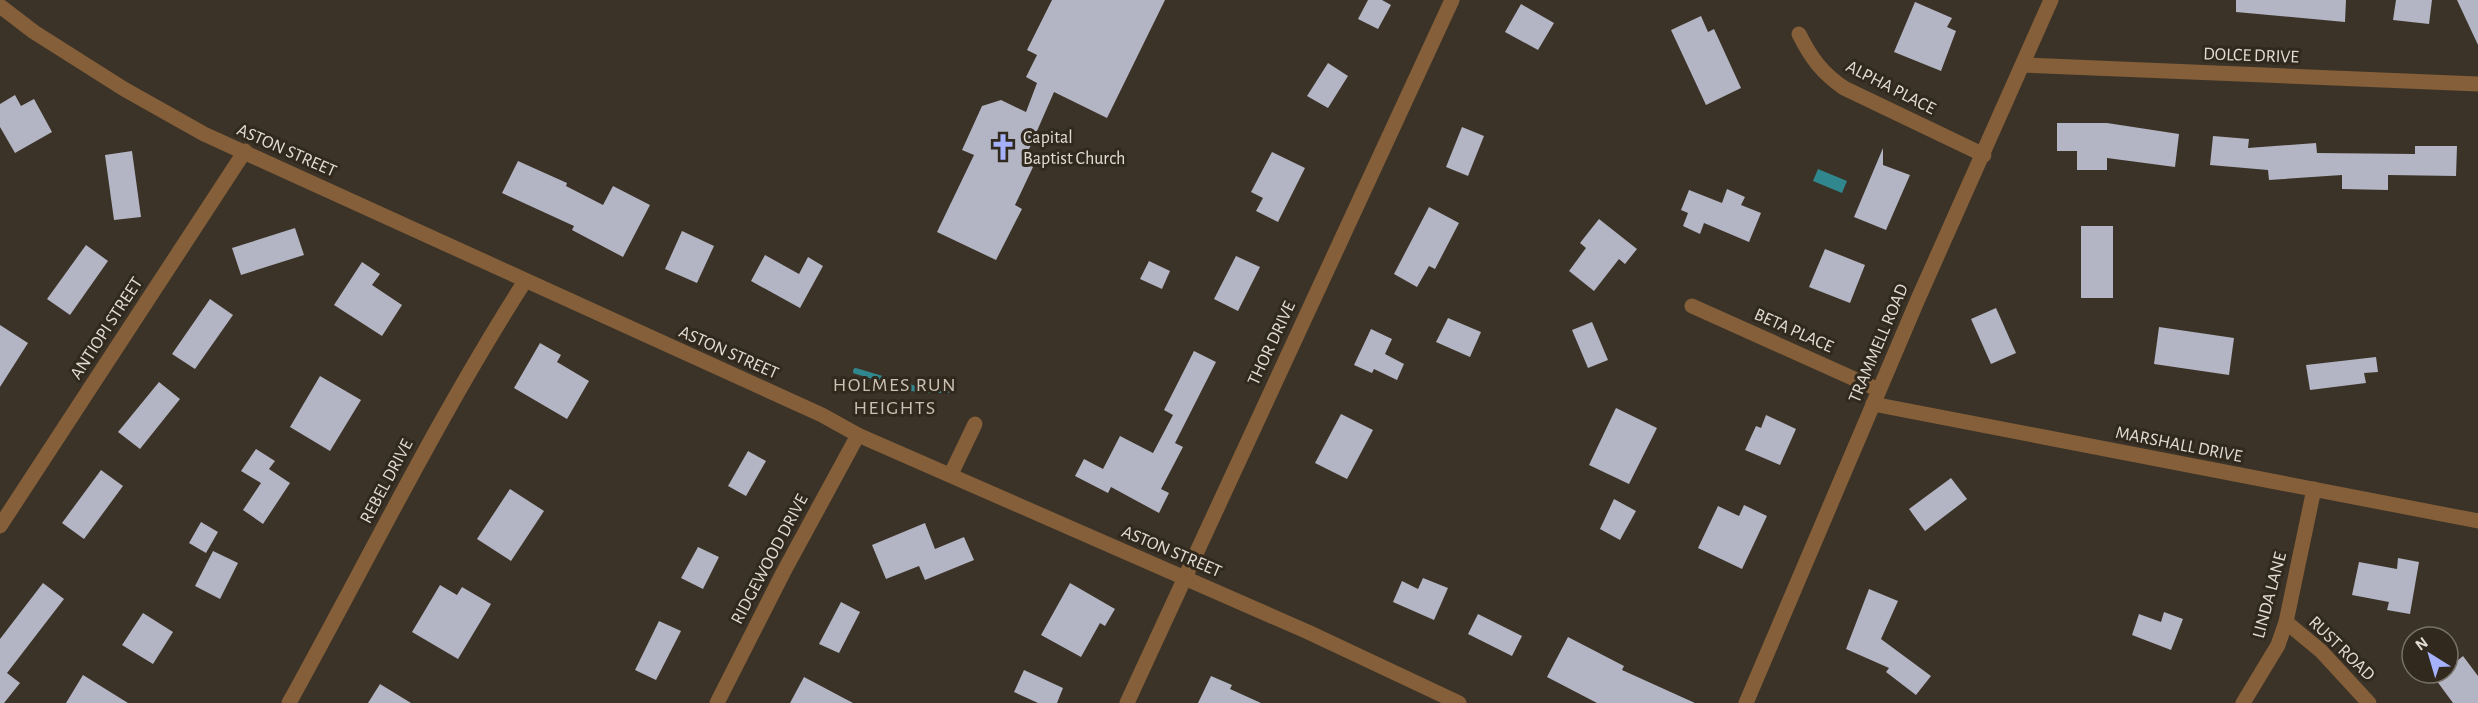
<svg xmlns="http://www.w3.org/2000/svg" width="2478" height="703" font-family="'Alegreya Sans',sans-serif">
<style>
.water{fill:#30878d}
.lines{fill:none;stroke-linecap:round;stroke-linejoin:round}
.stream{stroke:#30878d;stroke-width:6}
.building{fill:#b3b4c4}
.minor{stroke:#855f39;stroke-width:15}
.labels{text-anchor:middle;stroke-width:6;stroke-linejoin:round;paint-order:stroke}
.street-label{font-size:18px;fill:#e1ddd5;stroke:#31291e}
.poi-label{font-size:18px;fill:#e1ddd5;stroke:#31291e;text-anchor:start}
.neighbourhood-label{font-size:20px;letter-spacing:1.5px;fill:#cac1b2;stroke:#31291e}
</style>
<rect width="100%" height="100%" fill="#3b3327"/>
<path class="water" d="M1818,169L1847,181L1842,193L1813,181Z"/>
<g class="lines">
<path class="stream" d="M856,371L919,390H948"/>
</g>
<g class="building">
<path d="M1052,0H1165L1107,118L1054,92L1023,163L1033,167L1015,205L1022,209L996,260L937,232L974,155L962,150L982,106L1001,100L1026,112L1037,83L1026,77L1037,55L1027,50Z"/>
<path d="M1368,0H1382L1391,5L1378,29L1358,19Z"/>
<path d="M2236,0H2346L2345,22L2236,12Z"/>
<path d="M2396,0H2432L2429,24L2393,20Z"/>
<path d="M2457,0H2478V45Z"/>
<path d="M1915,2L1952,18L1947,27L1956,31L1941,71L1894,52Z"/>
<path d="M1521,4L1554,23L1538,50L1505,32Z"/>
<path d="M1701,16L1708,32L1714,29L1741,88L1706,105L1671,30Z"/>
<path d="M1328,63L1348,76L1328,108L1307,96Z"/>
<path d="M15,95L21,106L34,99L52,132L15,153L0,127V104Z"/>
<path d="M2057,123H2107L2179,134L2175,167L2107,158V170H2077V151H2057Z"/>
<path d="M1462,127L1484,136L1468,176L1446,167Z"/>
<path d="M2213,136L2249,139L2248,148L2316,143L2317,153L2415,154V146H2457L2456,176L2388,175V190L2342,189V175L2269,180L2268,170L2210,165Z"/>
<path d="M1883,148V165L1910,175L1886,230L1854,217Z"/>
<path d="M132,151L141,217L114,220L105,155Z"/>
<path d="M1272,152L1305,168L1278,222L1256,211L1263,198L1251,192Z"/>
<path d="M518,161L567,183L566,186L603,205L613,186L650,205L623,257L572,230L574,226L502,193Z"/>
<path d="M1727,189L1745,197L1741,205L1761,213L1749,242L1704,223L1700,234L1683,226L1688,213L1681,210L1689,190L1722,203Z"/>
<path d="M1429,207L1459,223L1435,269L1429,266L1417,287L1394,274Z"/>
<path d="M1599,219L1637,249L1625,264L1619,259L1594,291L1569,271L1586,248L1580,243Z"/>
<rect x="2081" y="226" width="32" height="72"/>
<path d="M295,228L304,255L241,275L232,248Z"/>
<path d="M682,231L714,246L697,283L665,269Z"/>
<path d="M86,245L108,261L70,315L47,299Z"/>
<path d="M1825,249L1865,265L1850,303L1809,287Z"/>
<path d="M765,255L799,274L808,257L823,266L800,308L751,281Z"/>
<path d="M1236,256L1260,267L1238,311L1214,299Z"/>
<path d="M1149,261L1170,271L1162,289L1140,279Z"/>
<path d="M362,262L380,274L372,285L402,305L382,336L334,305Z"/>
<path d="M210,299L233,315L195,369L172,354Z"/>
<path d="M1996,308L2016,353L1991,364L1971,319Z"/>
<path d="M1448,318L1481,332L1470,357L1436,342Z"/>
<path d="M1592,322L1608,360L1588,368L1572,330Z"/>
<path d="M0,325L28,343L0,387Z"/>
<path d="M2159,327L2234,338L2229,375L2154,364Z"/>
<path d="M1371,329L1392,339L1385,354L1404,364L1397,380L1374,369L1372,373L1354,365Z"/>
<path d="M540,343L561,355L557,362L589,381L567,419L514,388Z"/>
<path d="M1194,351L1216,362L1175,443L1183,447L1161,489L1169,493L1159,513L1111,487L1108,493L1075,476L1084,459L1103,469L1120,436L1153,453L1173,415L1164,410Z"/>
<path d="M2376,357L2378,372L2364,373L2366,383L2310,390L2306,365Z"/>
<path d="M320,376L361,400L330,451L290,427Z"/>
<path d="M159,382L180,399L140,449L118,432Z"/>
<path d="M1616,408L1657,428L1629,484L1589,465Z"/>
<path d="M1341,414L1373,430L1347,479L1315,463Z"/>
<path d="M1766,415L1796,429L1780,465L1745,450L1756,426L1761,428Z"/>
<path d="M256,449L275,461L269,469L290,483L263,524L243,510L261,483L241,471Z"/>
<path d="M748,451L766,461L746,496L728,486Z"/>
<path d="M101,470L123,486L84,539L62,523Z"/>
<path d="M1951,478L1967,499L1925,531L1909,509Z"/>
<path d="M510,489L544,511L511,561L477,539Z"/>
<path d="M1614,499L1636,511L1620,540L1600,529Z"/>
<path d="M1744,505L1767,516L1742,569L1698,548L1718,506L1739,516Z"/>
<path d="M201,522L218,532L206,553L189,543Z"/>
<path d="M925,523L935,549L964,537L974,560L925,580L919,566L886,579L872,545Z"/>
<path d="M698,547L719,557L703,589L681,578Z"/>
<path d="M213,551L238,563L220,599L195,586Z"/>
<path d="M2398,558L2419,562L2410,614L2387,610L2389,602L2352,595L2359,562L2397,569Z"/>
<path d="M1423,578L1448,588L1434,620L1393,602L1402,581L1418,589Z"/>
<path d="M43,583L64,599L7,673L20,683L4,703H0V639Z"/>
<path d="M1070,583L1115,609L1105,626L1100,623L1081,657L1041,635Z"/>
<path d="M440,585L457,595L462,587L491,604L458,659L412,632Z"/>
<path d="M1869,589L1898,601L1881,639L1931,676L1916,695L1886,672L1889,668L1846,649Z"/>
<path d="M841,602L860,612L839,653L819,644Z"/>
<path d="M2164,612L2183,619L2171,650L2132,635L2139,614L2161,622Z"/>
<path d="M143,613L173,632L153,664L122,645Z"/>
<path d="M1478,614L1522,636L1512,656L1468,634Z"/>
<path d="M659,621L681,631L656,680L635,670Z"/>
<path d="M1568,637L1624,666L1622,670L1695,703H1597L1547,677Z"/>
<path d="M2448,648L2457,661L2463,656L2478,676V703H2453L2431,673H2448Z"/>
<path d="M1024,670L1063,688L1057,703H1038L1014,692Z"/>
<path d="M83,675L128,703H66Z"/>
<path d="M1211,676L1232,685L1230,689L1261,703H1198Z"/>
<path d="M804,677L853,703H790Z"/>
<path d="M380,684L411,703H368Z"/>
</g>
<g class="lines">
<g class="minor">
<path d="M0,6L34,32L124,89L204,134L822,415L858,435L1308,632L1459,703"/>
<path d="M1799,34C1811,58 1822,73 1844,88L1984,155"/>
<path d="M2023,65L2478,84"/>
<path d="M1692,306L1879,390"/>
<path d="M1873,404L2478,521"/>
<path d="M951,474L975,424"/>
<path d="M0,526L245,151"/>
<path d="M2286,622L2321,651L2369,703"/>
<path d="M289,703C367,562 438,417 525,281"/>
<path d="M717,703L783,573L858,435"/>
<path d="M1127,703L1452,0"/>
<path d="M1746,703L1918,299L2051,0"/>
<path d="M2243,703L2278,645L2286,622L2314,489"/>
</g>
</g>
<defs>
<symbol id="church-bare" viewBox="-9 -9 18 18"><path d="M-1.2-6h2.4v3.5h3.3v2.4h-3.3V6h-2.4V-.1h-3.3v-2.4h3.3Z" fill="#a6b1fc" stroke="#31291e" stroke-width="2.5" paint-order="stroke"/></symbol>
</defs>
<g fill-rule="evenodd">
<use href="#church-bare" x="984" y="128" width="38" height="38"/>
</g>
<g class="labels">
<g class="street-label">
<text transform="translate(2251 55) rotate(2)" y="6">DOLCE DRIVE</text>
<text transform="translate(1891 87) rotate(27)" y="6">ALPHA PLACE</text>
<text transform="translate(287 150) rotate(24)" y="6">ASTON STREET</text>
<text transform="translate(106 328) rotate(-57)" y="6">ANTIOPI STREET</text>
<text transform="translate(1794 330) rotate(24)" y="6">BETA PLACE</text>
<text transform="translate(1271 343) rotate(-65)" y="6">THOR DRIVE</text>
<text transform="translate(1878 343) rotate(-67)" y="6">TRAMMELL ROAD</text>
<text transform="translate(729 352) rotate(24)" y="6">ASTON STREET</text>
<text transform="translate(2179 444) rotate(11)" y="6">MARSHALL DRIVE</text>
<text transform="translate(386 481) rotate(-62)" y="6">REBEL DRIVE</text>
<text transform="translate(1172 551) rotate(23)" y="6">ASTON STREET</text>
<text transform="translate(769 559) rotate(-62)" y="6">RIDGEWOOD DRIVE</text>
<text transform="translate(2269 595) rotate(-75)" y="6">LINDA LANE</text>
<text transform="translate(2342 648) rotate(44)" y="6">RUST ROAD</text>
</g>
<g class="poi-label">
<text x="1023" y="143">Capital<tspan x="1023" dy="21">Baptist Church</tspan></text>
</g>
<g class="neighbourhood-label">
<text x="895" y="391">HOLMES RUN<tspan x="895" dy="23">HEIGHTS</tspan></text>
</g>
</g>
<g transform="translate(2430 655) rotate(323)"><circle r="28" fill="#31291e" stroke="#777167" stroke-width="1.5"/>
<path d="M0-4.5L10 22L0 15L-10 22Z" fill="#a6b1fc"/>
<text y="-9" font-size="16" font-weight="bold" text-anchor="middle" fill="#e1ddd5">N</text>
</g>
</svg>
